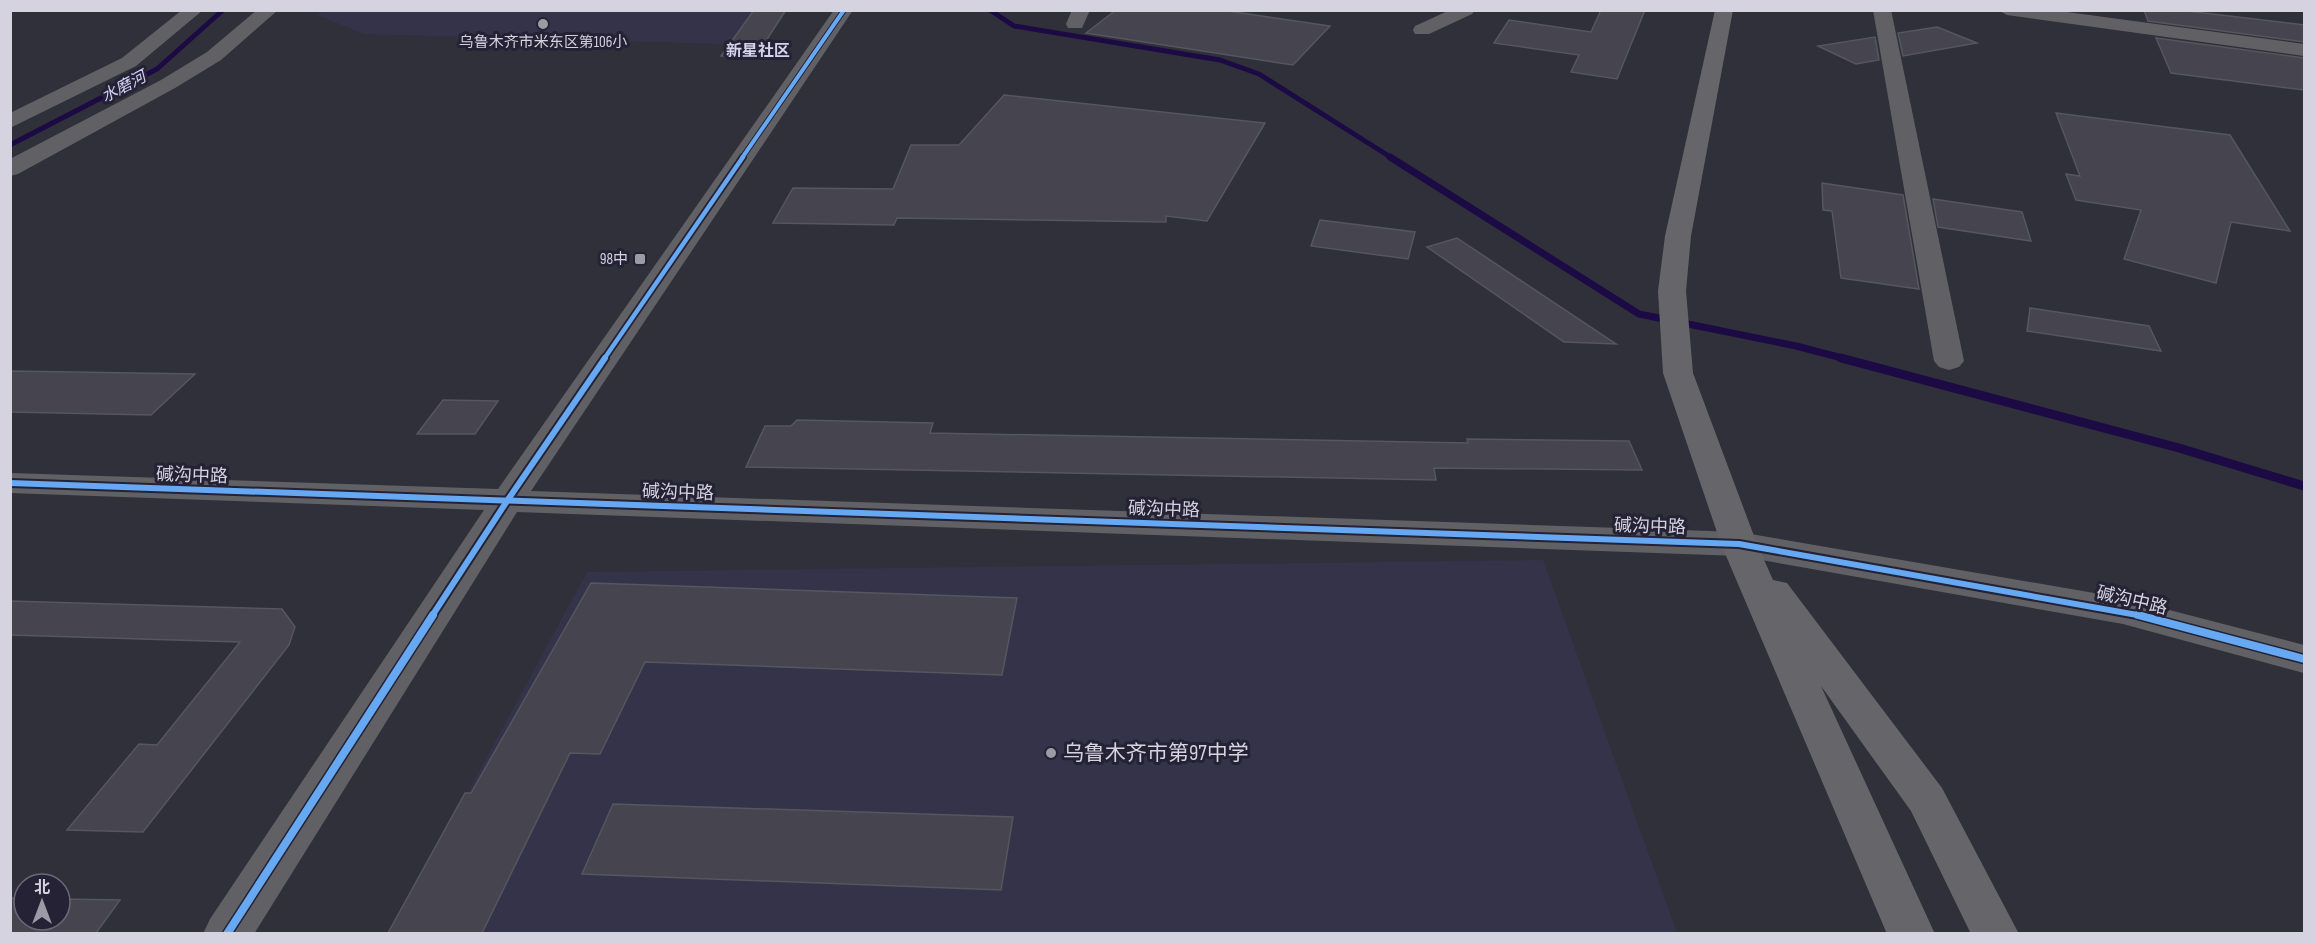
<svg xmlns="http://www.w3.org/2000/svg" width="2315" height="944" font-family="'Sofia Sans Condensed','Noto Sans SC',sans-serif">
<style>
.built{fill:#35334a}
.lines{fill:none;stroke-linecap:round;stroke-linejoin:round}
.stream-far2{stroke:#1c0a44;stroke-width:5}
.stream-far1{stroke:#1c0a44;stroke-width:7}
.stream{stroke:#1c0a44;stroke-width:9}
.building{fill:#46444e;stroke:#56565f;stroke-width:1.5}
.minor{fill:#616165;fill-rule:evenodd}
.tertiary{fill:#616165;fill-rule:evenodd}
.secondary{fill:#66666a;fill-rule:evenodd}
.cycleway-far3-casing{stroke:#242234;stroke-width:6}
.cycleway-far2-casing{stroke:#242234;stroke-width:8}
.cycleway-far1-casing{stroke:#242234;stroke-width:10}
.cycleway-casing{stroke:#242234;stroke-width:11}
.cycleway-far3{stroke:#66a8f1;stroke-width:4}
.cycleway-far2{stroke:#66a8f1;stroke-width:4.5}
.cycleway-far1{stroke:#66a8f1;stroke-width:6}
.cycleway{stroke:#66a8f1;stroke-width:8}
.poi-dot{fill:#9b9aa5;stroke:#242234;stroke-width:2}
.labels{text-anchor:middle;stroke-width:6;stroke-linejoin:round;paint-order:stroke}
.far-poi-label{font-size:15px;fill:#d4d3df;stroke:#242234}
.far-neighbourhood-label{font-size:16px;font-weight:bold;fill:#d4d3eb;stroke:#242234}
.far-water-label{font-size:16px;font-style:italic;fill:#d1cff6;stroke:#242234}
.street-label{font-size:18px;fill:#d4d3df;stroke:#242234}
.near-poi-label{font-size:21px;fill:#d4d3df;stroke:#242234;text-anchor:start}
</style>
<rect width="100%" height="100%" fill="#30303a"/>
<g class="built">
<path d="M325,10L757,11L729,44L364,34L317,15Z"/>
<path d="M1543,560L1677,933L391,934L587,572Z"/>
</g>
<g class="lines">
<g class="stream-far2">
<path d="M990,10L1014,26L1220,60L1259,74L1392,158"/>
<path d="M10,145L157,69L223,10"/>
</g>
<path class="stream-far1" d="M1390,157L1639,314L1796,346L1846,359"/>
<path class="stream" d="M1841,358L2179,448L2304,486"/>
</g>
<g class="building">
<path d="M754,10H786L756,56H721Z"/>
<path d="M1116,10H1221L1330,26L1293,65L1086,33Z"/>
<path d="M1601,10H1645L1617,79L1571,72L1579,55L1494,43L1509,20L1591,32Z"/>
<path d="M2144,10H2179L2304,25V42L2148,21Z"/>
<path d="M1937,27L1977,43L1903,56L1898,33Z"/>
<path d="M1875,37L1879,60L1856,64L1818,46Z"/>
<path d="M2156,38L2304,58V90L2171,73Z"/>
<path d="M1004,95L1265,123L1207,221L1166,216V222L897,218L894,225L773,223L793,188L893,189L911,145H959Z"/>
<path d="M2056,113L2230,135L2290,231L2231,222L2216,283L2124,259L2141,210L2076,200L2066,174L2080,176Z"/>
<path d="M1822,183L1903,195L1919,289L1841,278L1832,211L1823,210Z"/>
<path d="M1933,199L2022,212L2031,241L1938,227Z"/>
<path d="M1320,220L1415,232L1408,259L1311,246Z"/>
<path d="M1457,238L1616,344L1564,342L1427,247Z"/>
<path d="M2030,308L2149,326L2161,351L2027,331Z"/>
<path d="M10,371L195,374L151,415L10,412Z"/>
<path d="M443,400L498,401L475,434H417Z"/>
<path d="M797,420L933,423L930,433L1468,443L1467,439L1629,441L1642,470L1434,468L1436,480L746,467L765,426H791Z"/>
<path d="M591,583L1017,598L1002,675L645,662L600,754L570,753L482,933H388L465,793H471Z"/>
<path d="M10,601L282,609L295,627L289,645L143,832L67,830L139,744L157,745L240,642L10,635Z"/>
<path d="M613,804L1013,817L1001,890L582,874Z"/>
<path d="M10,898L24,899V920H60V899L120,900L96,933H10Z"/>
</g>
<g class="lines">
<g class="minor">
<path d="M182,10H203L136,66L10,128V113L122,58Z"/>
<path d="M257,10H278L221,60L175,88L18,174L10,176V159L161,80L207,52Z"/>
<path d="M1072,10H1090L1082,28H1068L1066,24Z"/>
<path d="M1450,10H1475L1472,14L1429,34H1415L1413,30L1415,26Z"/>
<path d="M1873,10H1891L1964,361L1959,367L1949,370L1939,367L1934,361Z"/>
</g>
<g class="tertiary">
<path d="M834,10H853L531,491L1739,532L2123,598L2304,645V673L2123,624L1739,556L517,512L254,934H203L210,919L484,510L10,493V473L498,489Z"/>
<path d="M1998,10H2052L2304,44V56L2007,15Z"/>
</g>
<path class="secondary" d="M1715,10H1733L1691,236L1686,291L1693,373L1757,544L1773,580L1787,583L1942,788L2019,934H1971L1911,811L1821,686L1935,934H1887L1721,544L1663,373L1658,291L1665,236Z"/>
<defs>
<path id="cycleway-far3" d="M742,158L844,10"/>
<path id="cycleway-far2" d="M604,359L743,157"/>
<g id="cycleway-far1">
<path d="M10,483L1739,544L2143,616"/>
<path d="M432,616L507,501L605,358"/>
</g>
<g id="cycleway">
<path d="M2138,615L2304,659"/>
<path d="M227,934L433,615"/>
</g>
</defs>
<use href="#cycleway-far3" class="cycleway-far3-casing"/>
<use href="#cycleway-far2" class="cycleway-far2-casing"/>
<use href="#cycleway-far1" class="cycleway-far1-casing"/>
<use href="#cycleway" class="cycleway-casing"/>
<use href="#cycleway-far3" class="cycleway-far3"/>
<use href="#cycleway-far2" class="cycleway-far2"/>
<use href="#cycleway-far1" class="cycleway-far1"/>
<use href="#cycleway" class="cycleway"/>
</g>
<g class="poi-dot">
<circle cx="543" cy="24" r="6"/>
<rect x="634" y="253" width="12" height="12" rx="3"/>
<circle cx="1051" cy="753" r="6"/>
</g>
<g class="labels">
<g class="far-poi-label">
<text x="543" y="47">乌鲁木齐市米东区第106小</text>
<text x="628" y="264" text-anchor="end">98中</text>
</g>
<g class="far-neighbourhood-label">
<text x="758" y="56">新星社区</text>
</g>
<g class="far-water-label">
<text transform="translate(123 86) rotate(-28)" y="6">水磨河</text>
</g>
<g class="street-label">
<text transform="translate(192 475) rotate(2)" y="6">碱沟中路</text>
<text transform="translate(678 492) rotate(2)" y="6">碱沟中路</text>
<text transform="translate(1164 509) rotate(2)" y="6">碱沟中路</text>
<text transform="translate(1650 526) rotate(2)" y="6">碱沟中路</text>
<text transform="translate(2132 600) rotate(13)" y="6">碱沟中路</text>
</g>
<g class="near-poi-label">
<text x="1063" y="760">乌鲁木齐市第97中学</text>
</g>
</g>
<rect width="2315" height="944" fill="none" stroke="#d4d3df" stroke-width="24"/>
<g transform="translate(42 902)"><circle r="28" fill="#242234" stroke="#6a6978" stroke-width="1.5"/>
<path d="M0-4.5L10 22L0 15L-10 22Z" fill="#9b9aa5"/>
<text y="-9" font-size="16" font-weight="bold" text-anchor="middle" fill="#d4d3df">北</text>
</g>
</svg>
